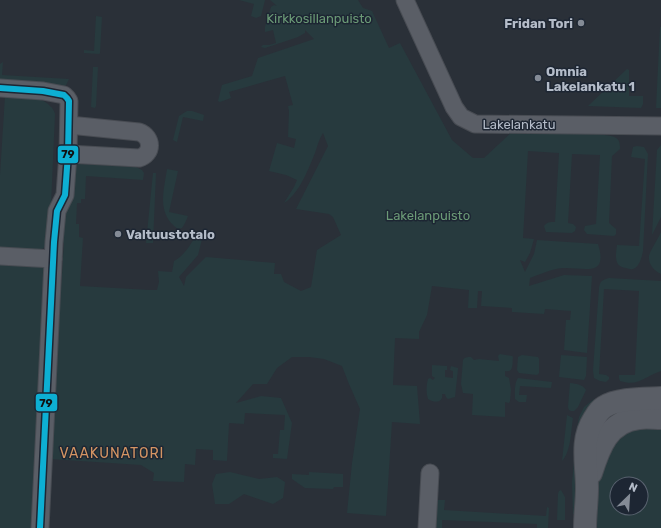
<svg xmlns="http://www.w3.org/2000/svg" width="661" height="528" font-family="Rubik,sans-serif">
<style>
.green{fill:#273a3e;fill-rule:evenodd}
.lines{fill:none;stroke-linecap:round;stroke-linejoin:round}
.minor-casing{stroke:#484c53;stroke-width:19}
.tertiary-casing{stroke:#484c53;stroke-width:24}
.minor{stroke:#5a5e66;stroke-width:17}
.tertiary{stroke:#5a5e66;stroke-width:22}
.bus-1-casing{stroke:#1d2633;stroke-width:9}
.bus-1{stroke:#0dafd3;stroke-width:6}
.poi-dot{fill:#848b96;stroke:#1d2633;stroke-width:1.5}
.labels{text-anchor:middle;stroke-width:3;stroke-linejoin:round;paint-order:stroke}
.park-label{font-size:13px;fill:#6b9a76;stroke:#1d2633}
.poi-label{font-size:13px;font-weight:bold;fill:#b4bcc9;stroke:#1d2633;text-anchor:start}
.street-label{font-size:13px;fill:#b4bcc9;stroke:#1d2633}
.neighbourhood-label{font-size:14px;letter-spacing:1px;fill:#d59563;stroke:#1d2633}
.line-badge{stroke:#1d2633;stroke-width:1.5}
.pale-badge-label{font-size:11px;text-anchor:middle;font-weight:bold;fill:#111}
</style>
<rect width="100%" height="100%" fill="#2a3038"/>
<g class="green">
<path d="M239,0H265L261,16L256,18L251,16L254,4Z"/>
<path d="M270,0H358L363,8L372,11L389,48L400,43L452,140L473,158H484L515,129L571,130L611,136C619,138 620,141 620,149L612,156L609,223L616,229V234L614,236L587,234L584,230L585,226L596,224L600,155L572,154L568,223L573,224L576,227L575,231L572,233L546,232L544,226C547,222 550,222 555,222L559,153L528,151L523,238L534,239L530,253L525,262L520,260L525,272L534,254L537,240L598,244C610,282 577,264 556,269C547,271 538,275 530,278L529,286L564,275L592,276L587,353L564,350L566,320H570L571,311L545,309L544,314L512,312V308L481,306L482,291H478L477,308H468L469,290L432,286L427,315L419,332V339L395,338L393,385L417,386L420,424L392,422L386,516L347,513L352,463L360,409L349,384L342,366L324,359L309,357H292L277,368L267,384H253L236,403L261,396L281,398L292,423L287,459L273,458V454H278L280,430H284L285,415L245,413L244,424L229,423L227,461L213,460V450L196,449L195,465L185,464L184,482L153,481L154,473L141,465L50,459L64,243L48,242L45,247L41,250L0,249V175L5,96C18,97 41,95 50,106C53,108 54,111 55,114L51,205L76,165L79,164L136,167L142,170L144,173L143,180L86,176L85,199H81V203H77L76,224H79V237L83,238L80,286L150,290H157L159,282L158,271L172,272L174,261C185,255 190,245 197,234L204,236L203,239H202L198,255L179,277L184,286L186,277L206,257L275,263L274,274H281L284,282L301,291L311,287L317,250L341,235L333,217L329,214L296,209L328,146L323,133C319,139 317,147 315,153C308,170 299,194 284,203L294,187L297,180L286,175L269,171L277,143L294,148L296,139L288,137L289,111L288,106L293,105L285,76L229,92L231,98L220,102L218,101L222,85L252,76L258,58L314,39L305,30V33L298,37L265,48L261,47L263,45H269L276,43L273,30L265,32V27L271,7L274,5L277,6Z"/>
<path d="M96,16L102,17L100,53L99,54L84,53V50L94,51Z"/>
<path d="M660,27H661V108H656Z"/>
<path d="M3,62L2,75L69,79L66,85L64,86L0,80V64Z"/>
<path d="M93,67H98L96,106L95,108L91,107Z"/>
<path d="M627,69L629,70V96H643V104L641,108L588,106Z"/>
<path d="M187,111H192L204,115L203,121L183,117L177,142L173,140L179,116Z"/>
<path d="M661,145V217L652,235L657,150Z"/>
<path d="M637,146L644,147L648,154L643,251C642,256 640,265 635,268C632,270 629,269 626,268C613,267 616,254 617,245L639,246L645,159L631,157L633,147Z"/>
<path d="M167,169L178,171L169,212L188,216L185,223L182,228L178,229C156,213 164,191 167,169Z"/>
<path d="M153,173H156L153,243H146Z"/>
<path d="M661,232V274C654,271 648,264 649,256C650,251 659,237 661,232Z"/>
<path d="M0,261L34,263L47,268L36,528H0Z"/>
<path d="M609,278L661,281V371C645,376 639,387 620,381L619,378V375H635L639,291L604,289L599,374L606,375L609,377V379L606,382L600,381L594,378L593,370L599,288C600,281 602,280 609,278Z"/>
<path d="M500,354L512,356L513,357C512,364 514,373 505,371V376L509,378L511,390L510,401L509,403L505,402V417L472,415L473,394L463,393L461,384L463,360C465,357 467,357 471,357L474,360L479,359L499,361L498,356Z"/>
<path d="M522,355L538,357L539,359V373L537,375L519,373L517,370L518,357Z"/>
<path d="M561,355L587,357L586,376L584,380L559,377Z"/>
<path d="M432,365L447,366V370H445V377L453,378V371L450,370L451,366L458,368V369L455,397L448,399L446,397L445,394H442C444,403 434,403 428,399C426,393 426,386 428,379L430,378L433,380L435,378L432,376Z"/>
<path d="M518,378L552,382L551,388L520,386L519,395H527L526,402H519L515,399C515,392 514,384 518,378Z"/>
<path d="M570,383C577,384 582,384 586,390L578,407L574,411H571L569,410L568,407Z"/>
<path d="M594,399L597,402L576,514H573L572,483L577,427L579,417L584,407Z"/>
<path d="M567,415L573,418C571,430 571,452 562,461Z"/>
<path d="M630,428H658L661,429V528H593L595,493L606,448ZM617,484H641V508H617Z"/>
<path d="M230,472L259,479L277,477L285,482L283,498L273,504L244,494L229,504H215L212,484L216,474Z"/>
<path d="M309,472L343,474V487H334L333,489L305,488L292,479V474L309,475Z"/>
<path d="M561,490L565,497V520H557L558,494L559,491Z"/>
<path d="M436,500H445L444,510L546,516L547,507L549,508L548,528H537V524L442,520V528H437L435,526L437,507Z"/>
</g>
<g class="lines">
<defs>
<g id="minor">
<path d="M405,0L454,107L461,117L475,124L661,126"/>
<path d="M0,88L43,91L64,95L67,98L69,101L68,154L65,195L57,211L54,242L40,528"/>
<path d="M68,154L139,158C153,154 153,137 139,132L69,125"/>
<path d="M0,256L53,259"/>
<path d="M427,528L430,473"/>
</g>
<g id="tertiary">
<path d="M591,473C599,448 608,421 639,418C646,417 654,418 661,418"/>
<path d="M585,528C585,515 587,501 587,488C587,464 580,441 594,419C597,414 599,410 604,407C618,398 645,399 661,398"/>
</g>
</defs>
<use href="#minor" class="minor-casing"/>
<use href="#tertiary" class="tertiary-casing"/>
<use href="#minor" class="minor"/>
<use href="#tertiary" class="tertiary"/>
<defs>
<path id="bus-1" d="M0,88L43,91L64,95L67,98L69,101L68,154L65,195L57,211L54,242L40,528"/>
</defs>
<use href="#bus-1" class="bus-1-casing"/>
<use href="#bus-1" class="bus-1"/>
</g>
<g class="poi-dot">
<circle cx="581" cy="23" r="4"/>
<circle cx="538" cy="78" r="4"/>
<circle cx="118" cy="234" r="4"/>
</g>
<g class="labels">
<g class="park-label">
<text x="319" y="23">Kirkkosillanpuisto</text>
<text x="428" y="220">Lakelanpuisto</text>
</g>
<g class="poi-label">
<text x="573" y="28" text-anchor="end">Fridan Tori</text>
<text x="546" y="76">Omnia<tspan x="546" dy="15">Lakelankatu 1</tspan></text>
<text x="126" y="239">Valtuustotalo</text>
</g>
<g class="street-label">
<text x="519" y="129">Lakelankatu</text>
</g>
<g class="neighbourhood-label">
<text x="112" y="458">VAAKUNATORI</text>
</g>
</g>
<g class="line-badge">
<rect x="57" y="145" width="22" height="19" rx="4" fill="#0dafd3"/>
<rect x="35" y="393" width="23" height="19" rx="4" fill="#0dafd3"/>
</g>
<g class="pale-badge-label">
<text x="68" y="158">79</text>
<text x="46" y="407">79</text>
</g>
<g transform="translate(629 496) rotate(25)"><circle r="19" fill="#1d2633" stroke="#59626f"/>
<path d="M0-3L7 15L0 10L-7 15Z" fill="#848b96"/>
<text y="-6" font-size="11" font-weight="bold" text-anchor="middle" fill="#b4bcc9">N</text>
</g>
</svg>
